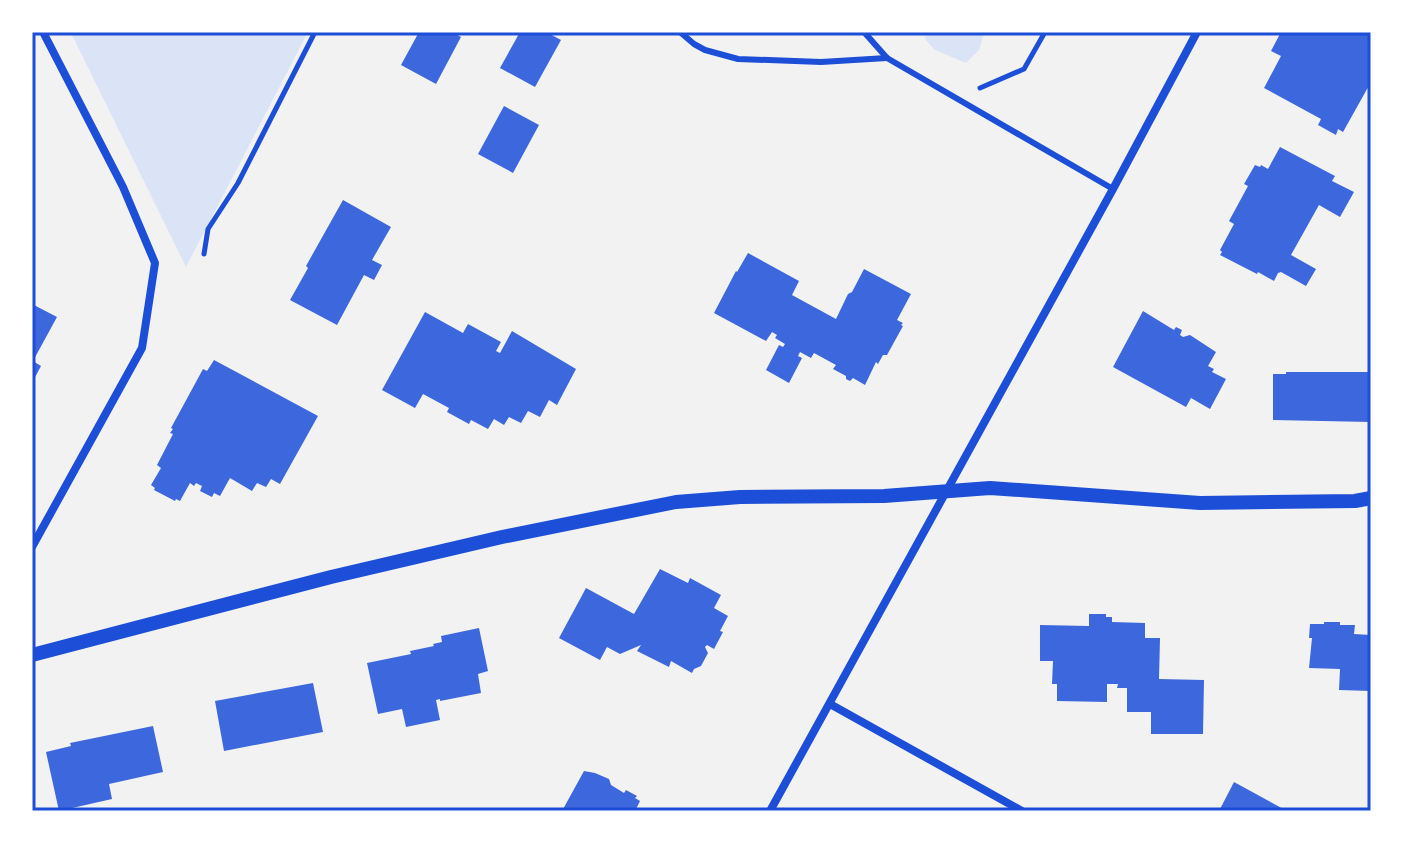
<svg xmlns="http://www.w3.org/2000/svg" width="1403" height="843" font-family="'DejaVu Sans',sans-serif">
<style>
.green{fill:#dbe4f7}
.building{fill:#3d67dc}
.lines{fill:none;stroke-linecap:round;stroke-linejoin:round}
.path{stroke:#1d4ed8;stroke-width:5}
.service{stroke:#1d4ed8;stroke-width:6}
.minor{stroke:#1d4ed8;stroke-width:8}
.tertiary{stroke:#1d4ed8;stroke-width:14}
.neatline{fill:none;stroke:#1d4ed8;stroke-width:3}
</style>
<rect width="100%" height="100%" fill="#f2f2f2"/>
<g class="green">
<path d="M70,32H308L186,267L73,37Z"/>
<path d="M927,32H984L979,50L966,63L935,50L925,39Z"/>
</g>
<g class="building">
<path d="M419,32H452L461,37L436,84L401,65Z"/>
<path d="M520,32H546L561,40L535,87L500,68Z"/>
<path d="M1281,32H1371V82L1343,132L1338,129L1336,135L1318,125L1321,119L1264,88L1281,56L1271,51Z"/>
<path d="M504,106L539,125L513,173L478,154Z"/>
<path d="M1280,147L1335,176L1332,181L1354,192L1340,217L1319,205L1291,255L1316,269L1306,286L1281,272L1278,273L1274,281L1258,272L1257,274L1220,255L1222,252L1220,250L1234,224L1229,221L1248,186L1244,184L1255,165L1260,167L1261,165L1268,169Z"/>
<path d="M343,200L391,227L372,260L382,265L374,280L364,275L337,325L290,300L308,268L306,266Z"/>
<path d="M748,253L799,281L792,295L836,319L848,294L852,292L864,269L911,294L897,320L903,323L901,325L903,326L887,355H883L878,364L876,362L865,385L853,378L850,381L846,379V376L833,369L836,365L814,353L811,358L800,352L798,356L802,358L789,383L766,370L779,345L783,347L785,344L775,338L777,335L772,332L766,341L714,313L736,271L737,272Z"/>
<path d="M32,304L57,317L33,361L41,366L32,383Z"/>
<path d="M1143,311L1174,330L1176,327L1182,330L1180,335L1183,337L1190,335L1216,352L1208,366L1214,369L1212,372L1226,379L1210,409L1191,398L1186,407L1113,367Z"/>
<path d="M425,312L463,333L468,324L501,342L496,351L500,353L512,331L576,369L557,405L549,400L540,417L528,411L521,423L509,417L504,425L494,419L488,429L471,420L469,424L447,412L449,408L423,394L415,408L382,390Z"/>
<path d="M214,360L318,416L280,484L271,479L266,487L257,483L252,491L230,478L220,496L214,493L212,497L200,491L202,486L196,483L194,486L190,483L180,501L176,499L175,501L154,490L155,488L151,485L161,468L157,465L173,434L170,433L173,429L171,428L203,369L207,371Z"/>
<path d="M1286,372H1371V422L1273,420V374H1286Z"/>
<path d="M660,569L688,583L690,578L721,595L714,608L728,616L720,631L723,632L714,649L707,645L705,647L708,653L701,666L694,669L692,673L671,661L669,667L637,651L641,645L620,654L607,647L600,660L559,638L586,588L634,614Z"/>
<path d="M1089,614H1106V617H1112V622L1145,623V638H1160L1159,679L1204,680L1203,734H1151V712H1127V688H1117L1118,684H1107V702L1057,701V684H1052L1053,661H1040V625L1089,626Z"/>
<path d="M1324,622H1340V625H1355L1354,634L1371,635V691L1339,690L1340,669L1309,668L1312,638H1309L1310,624H1324Z"/>
<path d="M479,628L488,671L478,674L481,693L440,701V699L436,700L440,720L406,727L402,709L378,714L367,663L411,654L410,651L434,646L433,644L442,642L441,636Z"/>
<path d="M313,683L323,732L224,751L215,701Z"/>
<path d="M153,726L163,772L109,784L112,799L59,811L46,752L71,746L70,743Z"/>
<path d="M584,771L595,773L609,779L611,785L624,793L626,790L637,796L635,798L640,801L635,811H562Z"/>
<path d="M1234,782L1287,811H1219Z"/>
</g>
<g class="lines">
<g class="path">
<path d="M980,88L1024,69L1045,32"/>
<path d="M204,254L208,229L238,183L315,32"/>
</g>
<g class="service">
<path d="M680,32L694,44L705,50L738,59L821,62L887,58"/>
<path d="M864,32L887,58L1113,189"/>
</g>
<g class="minor">
<path d="M32,547L142,348L155,263L123,187L43,32"/>
<path d="M830,704L1022,811"/>
<path d="M770,811L1113,189L1197,32"/>
</g>
<path class="tertiary" d="M32,655L331,577L502,537L676,502L740,497L884,496L990,488L1200,503L1355,501L1371,498"/>
</g>
<rect width="1403" height="843" fill="none" stroke="#ffffff" stroke-width="68"/>
<rect x="34" y="34" width="1335" height="775" class="neatline"/>
</svg>
